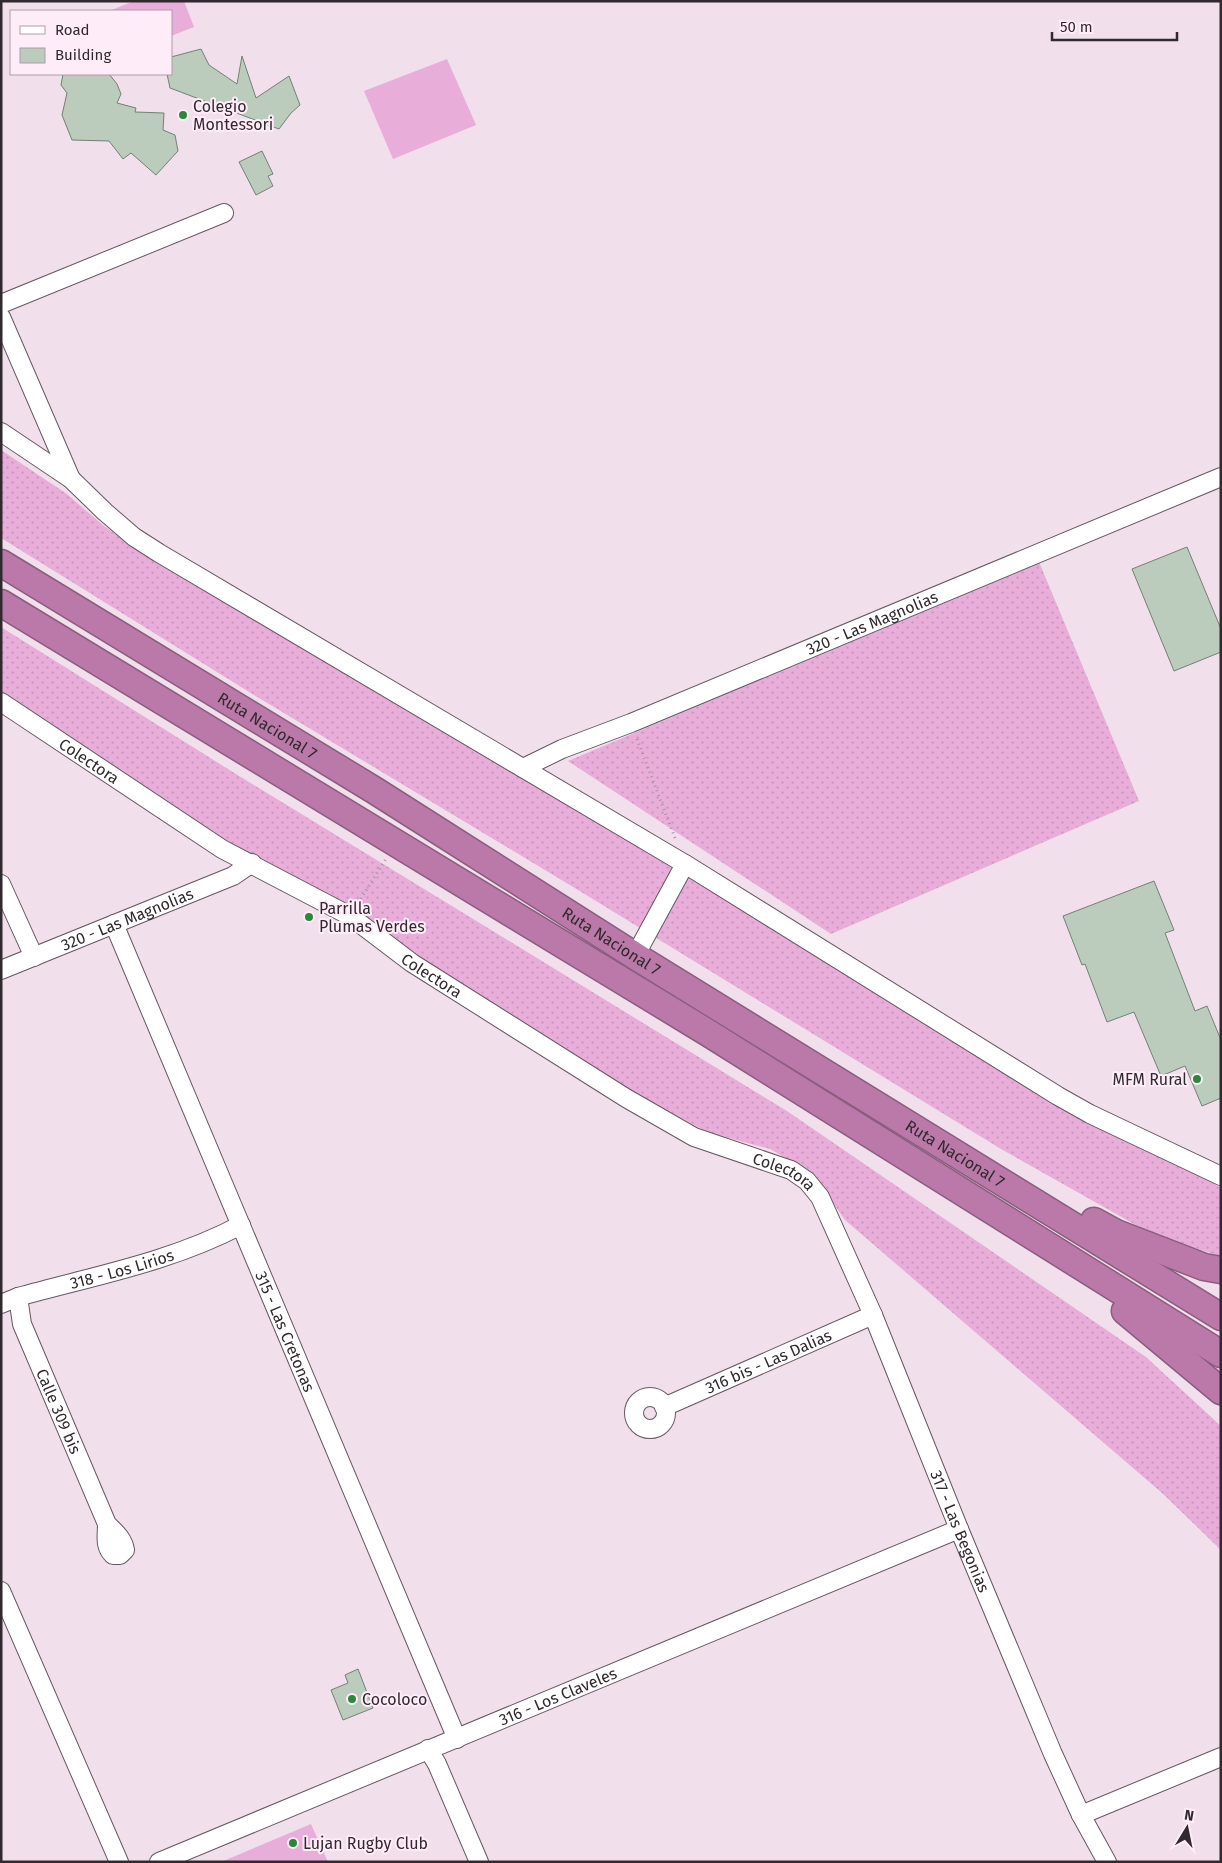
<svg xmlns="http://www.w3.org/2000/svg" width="1222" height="1863" font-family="'Fira Sans',sans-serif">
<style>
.grass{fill:url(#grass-dots)}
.pitch{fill:#e9add9}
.building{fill:#bbcbbc;stroke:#738174}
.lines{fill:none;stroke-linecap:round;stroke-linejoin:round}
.minor-casing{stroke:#665761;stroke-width:20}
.highway-casing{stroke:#8a5d7e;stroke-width:29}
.path{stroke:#a3959f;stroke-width:3;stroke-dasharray:1 4;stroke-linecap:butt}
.minor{stroke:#fff;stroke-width:18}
.highway{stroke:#ba79a9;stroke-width:26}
.poi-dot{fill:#2a883a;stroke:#ffecf9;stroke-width:2}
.labels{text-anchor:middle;stroke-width:4;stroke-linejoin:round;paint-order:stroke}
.poi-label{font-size:16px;fill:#30292e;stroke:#ffecf9;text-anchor:start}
.street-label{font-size:16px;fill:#30292e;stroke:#ffecf9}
</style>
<defs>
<pattern id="grass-dots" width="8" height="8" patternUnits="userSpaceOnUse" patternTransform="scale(1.25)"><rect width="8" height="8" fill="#e9add9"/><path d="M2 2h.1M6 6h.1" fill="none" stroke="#c895bb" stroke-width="1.8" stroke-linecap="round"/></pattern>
</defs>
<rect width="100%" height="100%" fill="#f2dfec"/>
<g class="grass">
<path d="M1,450L67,494L104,526L146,556L201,589L348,668L779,928L1221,1188V1256L1157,1237L1001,1149L578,890L259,698L1,538Z"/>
<path d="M1039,562L1139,801L831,934L568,761Z"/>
<path d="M1,627L236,774L787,1111L1146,1357L1221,1426V1550L1162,1493L845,1220L812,1173L770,1149L707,1132L607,1077L290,874L213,836L1,694Z"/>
</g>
<g class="pitch">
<path d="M134,1H184L194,27L171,36V11H109Z"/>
<path d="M447,59L476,125L393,159L364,91Z"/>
<path d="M311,1824L328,1862H221Z"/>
</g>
<g class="building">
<path d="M201,49L209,65L237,84L242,56L256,98L289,76L300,105L291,113L279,129L170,88L167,74H171V57Z"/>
<path d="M63,74H109L117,84L121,94L117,103L136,108L135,112L164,113L163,130L175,135L178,151L156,175L131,153L123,159L109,141L72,140L62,115L67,93L61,85Z"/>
<path d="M262,151L273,174L268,176L273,186L256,195L239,162Z"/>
<path d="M1187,547L1221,629V652L1174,671L1132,569Z"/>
<path d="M1154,881L1174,930L1165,933L1195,1011L1207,1006L1221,1040V1098L1202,1106L1185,1066L1161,1076L1134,1012L1107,1022L1085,964L1082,965L1063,916Z"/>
<path d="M358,1669L373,1708L343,1720L331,1690L348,1683L345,1675Z"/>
</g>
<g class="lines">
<defs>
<g id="minor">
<path d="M1,304L224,213"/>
<path d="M1,317L71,479"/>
<path d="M1,432L71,479L105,512L134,537L159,553L685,864L1058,1096L1090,1114L1221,1176"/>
<path id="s1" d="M1,702L222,849L350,916L412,963L626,1098L694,1137L791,1170L807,1181L820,1197L873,1315L959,1529L1053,1754L1081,1815L1107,1862"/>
<path id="s2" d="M523,768L562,749L631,723L1221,477"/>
<path d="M1,884L34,957"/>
<path id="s3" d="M114,924L457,1739"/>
<path d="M635,956L685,864"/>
<path id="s4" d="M1,970L233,876L252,863"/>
<path id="s5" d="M18,1297L22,1324L107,1524C115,1532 123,1538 125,1550L120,1555H113C104,1546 107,1536 107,1524"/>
<path id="s6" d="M1,1304L18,1297C93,1276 171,1262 241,1225"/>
<circle cx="650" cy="1413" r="16"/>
<path id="s7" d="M664,1407L873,1315"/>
<path d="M1,1591L119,1862"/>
<path d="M428,1749L437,1764L479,1862"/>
<path d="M1081,1815L1221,1757"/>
<path id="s8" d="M159,1862L959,1529"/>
</g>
<g id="highway">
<path id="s9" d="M1,563L374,790L640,959L1221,1317"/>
<path d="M1,603L710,1034L1221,1354"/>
<path d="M1094,1221L1116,1233L1204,1267L1221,1270"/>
<path d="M1125,1311L1221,1391"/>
</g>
</defs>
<use href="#minor" class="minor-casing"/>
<use href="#highway" class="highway-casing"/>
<g class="path">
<path d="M637,739L675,838"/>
<path d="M358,903L386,859"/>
</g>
<use href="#minor" class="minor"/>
<use href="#highway" class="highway"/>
</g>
<g class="poi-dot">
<circle cx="183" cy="115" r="5"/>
<circle cx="309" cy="917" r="5"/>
<circle cx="1197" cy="1079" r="5"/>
<circle cx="352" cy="1699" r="5"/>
<circle cx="293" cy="1843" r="5"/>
</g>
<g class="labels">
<g class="poi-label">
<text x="193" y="112">Colegio<tspan x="193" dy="18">Montessori</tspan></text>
<text x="319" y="914">Parrilla<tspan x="319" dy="18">Plumas Verdes</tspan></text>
<text x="1187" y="1085" text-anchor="end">MFM Rural</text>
<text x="362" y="1705">Cocoloco</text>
<text x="303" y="1849">Lujan Rugby Club</text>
</g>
<g class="street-label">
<text dy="6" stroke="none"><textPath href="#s2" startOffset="378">320 - Las Magnolias</textPath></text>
<text dy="6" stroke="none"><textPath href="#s9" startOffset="312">Ruta Nacional 7</textPath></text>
<text dy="6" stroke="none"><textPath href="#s1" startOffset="106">Colectora</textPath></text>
<text dy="6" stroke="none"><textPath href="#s4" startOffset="136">320 - Las Magnolias</textPath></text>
<text dy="6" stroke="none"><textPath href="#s9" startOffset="718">Ruta Nacional 7</textPath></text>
<text dy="6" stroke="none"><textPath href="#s1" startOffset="511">Colectora</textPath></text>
<text dy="6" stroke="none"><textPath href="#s9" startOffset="1122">Ruta Nacional 7</textPath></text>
<text dy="6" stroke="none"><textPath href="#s1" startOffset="916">Colectora</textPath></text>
<text dy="6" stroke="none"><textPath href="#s6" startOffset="126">318 - Los Lirios</textPath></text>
<text dy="6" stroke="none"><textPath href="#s3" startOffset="442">315 - Las Cretonas</textPath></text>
<text dy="6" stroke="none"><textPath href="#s7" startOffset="114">316 bis - Las Dalias</textPath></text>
<text dy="6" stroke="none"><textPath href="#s5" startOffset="122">Calle 309 bis</textPath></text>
<text dy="6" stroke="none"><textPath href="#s1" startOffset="1324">317 - Las Begonias</textPath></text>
<text dy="6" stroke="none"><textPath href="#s8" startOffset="432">316 - Los Claveles</textPath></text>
</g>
</g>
<rect width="1222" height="1863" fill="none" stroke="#30292e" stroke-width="5"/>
<rect x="10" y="10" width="162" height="65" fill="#ffecf9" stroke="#ac9ea8"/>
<rect x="20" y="26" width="25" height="8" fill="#ffffff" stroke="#ac9ea8"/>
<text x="55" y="35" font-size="15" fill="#30292e">Road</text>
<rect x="20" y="48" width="25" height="15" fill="#bbcbbc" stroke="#ac9ea8"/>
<text x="55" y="60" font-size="15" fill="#30292e">Building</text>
<g transform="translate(1187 1828) rotate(10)" stroke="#ffecf9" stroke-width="4" paint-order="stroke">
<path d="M0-4L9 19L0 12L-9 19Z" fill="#30292e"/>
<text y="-8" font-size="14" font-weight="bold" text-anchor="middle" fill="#30292e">N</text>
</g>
<path d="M1052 32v8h125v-8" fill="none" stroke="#30292e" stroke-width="2.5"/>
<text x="1060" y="32" font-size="15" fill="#30292e" stroke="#ffecf9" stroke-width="4" paint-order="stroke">50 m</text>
</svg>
